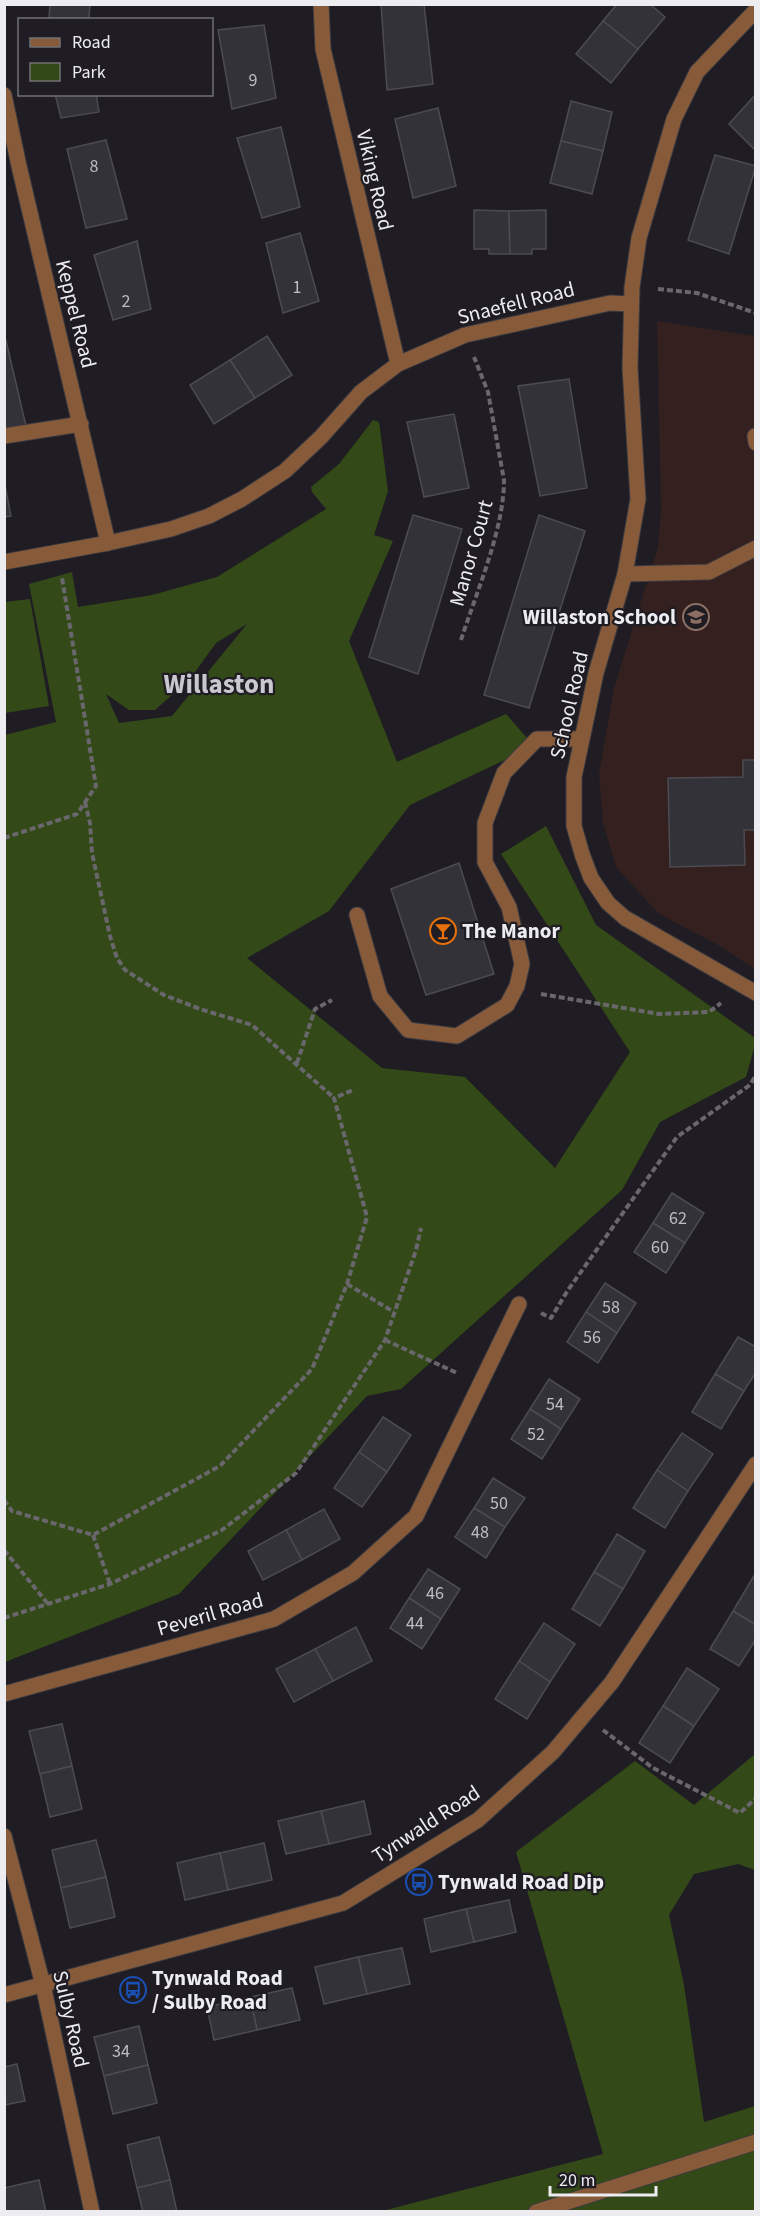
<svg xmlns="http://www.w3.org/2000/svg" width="760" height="2216" font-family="'Source Sans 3',sans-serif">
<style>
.education{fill:#33201f}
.green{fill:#334917;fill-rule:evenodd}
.building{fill:#333238;stroke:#4c4b52;stroke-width:1.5}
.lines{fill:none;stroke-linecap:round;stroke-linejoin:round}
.minor-casing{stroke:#3c3a40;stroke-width:17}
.path{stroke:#69676c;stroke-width:4;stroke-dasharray:6 3;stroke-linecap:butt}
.minor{stroke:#875b3a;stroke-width:15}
.labels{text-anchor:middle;stroke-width:4.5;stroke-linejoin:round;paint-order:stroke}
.number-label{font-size:18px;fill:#bebec2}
.street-label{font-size:21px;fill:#edecf0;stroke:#1f1d23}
.poi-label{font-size:21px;font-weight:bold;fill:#edecf0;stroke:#1f1d23;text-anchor:start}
.district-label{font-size:27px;font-weight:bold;fill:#c9c7d0;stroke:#1f1d23}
</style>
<rect width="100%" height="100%" fill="#1f1d23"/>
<path class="education" d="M657,321L755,336V969L718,945L659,914L616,867L603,823L599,773L614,688L658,547L661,509Z"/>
<g class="green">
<path d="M373,420L379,422L388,491L374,535L393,541L349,641L397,762L506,714L534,746L410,805L329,911L247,958L382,1068L465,1077L555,1168L630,1052L501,854L546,826L596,925L755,1038V1045L746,1077L660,1122L622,1190L401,1389L367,1396L179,1594L5,1662V735L56,722L29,584L72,572L78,607L152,595L217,577L326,509L312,492L311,487L339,464ZM247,624L172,716L119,723L106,694L129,710H155L190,679L216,643Z"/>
<path d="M30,599L49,706L5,713V602Z"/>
<path d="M755,1754V1870L738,1864L694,1874L669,1915L684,1985L704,2122L755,2106V2211L378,2212L603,2154L516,1852L635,1761L694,1805Z"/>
</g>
<g class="building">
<path d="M50,4H90L89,18H49Z"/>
<path d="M381,4H424L433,84L387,90Z"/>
<path d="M617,4H650L665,17L638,49L603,21Z"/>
<path d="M603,21L638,49L611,83L576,54Z"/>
<path d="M264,25L276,98L232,109L218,30Z"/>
<path d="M55,94H96L99,112L61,118Z"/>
<path d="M756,94V151L729,124Z"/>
<path d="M571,101L612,112L603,151L561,141Z"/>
<path d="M438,108L456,186L413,198L395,119Z"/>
<path d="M281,127L300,207L262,218L237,138Z"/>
<path d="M106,140L127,219L86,228L67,149Z"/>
<path d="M561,141L603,151L592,194L550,183Z"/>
<path d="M715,155L756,166L729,254L688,240Z"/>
<path d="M474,210L509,211L510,254H489V249H474Z"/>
<path d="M546,210V249H532V254H510L509,211Z"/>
<path d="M300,233L319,301L283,313L266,243Z"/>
<path d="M137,241L151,309L113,320L94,255Z"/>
<path d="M4,332L26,426L4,431Z"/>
<path d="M267,336L292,375L255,398L230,360Z"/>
<path d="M230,360L255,398L214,424L190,385Z"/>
<path d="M569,379L587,488L540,496L518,386Z"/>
<path d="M454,414L469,488L424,497L407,422Z"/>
<path d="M4,480L11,516L4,517Z"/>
<path d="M413,515L462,529L418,674L369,657Z"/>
<path d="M539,515L585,531L529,708L484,695Z"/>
<path d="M743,760H756V830H744L745,865L670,867L668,778L743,777Z"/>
<path d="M459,863L494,974L426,995L391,889Z"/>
<path d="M672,1193L704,1213L685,1243L653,1223Z"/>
<path d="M653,1223L685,1243L666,1273L634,1252Z"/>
<path d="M605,1283L636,1303L617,1333L586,1312Z"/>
<path d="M586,1312L617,1333L598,1363L567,1342Z"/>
<path d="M738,1337L756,1347V1372L744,1391L715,1374Z"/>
<path d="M715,1374L744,1391L721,1429L692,1412Z"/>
<path d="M549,1379L580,1399L561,1429L530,1409Z"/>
<path d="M530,1409L561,1429L542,1459L511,1439Z"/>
<path d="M383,1417L411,1435L387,1472L359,1452Z"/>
<path d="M682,1433L713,1454L688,1491L657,1470Z"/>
<path d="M359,1452L387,1472L362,1507L334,1488Z"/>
<path d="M657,1470L688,1491L665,1528L633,1508Z"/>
<path d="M493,1478L525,1498L505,1527L474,1508Z"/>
<path d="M474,1508L505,1527L486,1558L455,1537Z"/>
<path d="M324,1509L340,1539L302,1560L286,1530Z"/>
<path d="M286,1530L302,1560L263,1580L248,1551Z"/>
<path d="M617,1534L645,1551L623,1589L594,1572Z"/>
<path d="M428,1569L460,1589L441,1619L409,1598Z"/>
<path d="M594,1572L623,1589L600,1626L572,1609Z"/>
<path d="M755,1574H756V1625L733,1611Z"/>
<path d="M409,1598L441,1619L422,1649L390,1628Z"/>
<path d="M733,1611L756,1625V1639L739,1666L710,1649Z"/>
<path d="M544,1623L575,1644L550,1682L519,1661Z"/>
<path d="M356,1627L372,1661L333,1681L315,1649Z"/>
<path d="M315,1649L333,1681L294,1702L276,1669Z"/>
<path d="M519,1661L550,1682L527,1719L495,1699Z"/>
<path d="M687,1668L719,1689L694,1726L663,1706Z"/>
<path d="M663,1706L694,1726L670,1763L639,1743Z"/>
<path d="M62,1724L72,1766L40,1774L29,1731Z"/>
<path d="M72,1766L82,1809L50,1817L40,1774Z"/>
<path d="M364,1801L371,1834L329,1844L321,1811Z"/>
<path d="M321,1811L329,1844L286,1854L278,1821Z"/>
<path d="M96,1840L106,1877L61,1888L52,1850Z"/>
<path d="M264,1843L272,1880L228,1890L220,1853Z"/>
<path d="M220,1853L228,1890L185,1900L177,1863Z"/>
<path d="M106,1877L115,1917L70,1928L61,1888Z"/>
<path d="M509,1900L516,1932L474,1942L466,1909Z"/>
<path d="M466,1909L474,1942L431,1952L424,1919Z"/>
<path d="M402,1948L410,1984L367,1994L358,1957Z"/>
<path d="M358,1957L367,1994L324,2004L315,1967Z"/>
<path d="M292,1988L300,2020L257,2030L250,1997Z"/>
<path d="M250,1997L257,2030L214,2040L207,2007Z"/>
<path d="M139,2026L148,2065L104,2076L94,2037Z"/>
<path d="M17,2064L25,2101L4,2105V2067Z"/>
<path d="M148,2065L157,2103L113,2114L104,2076Z"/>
<path d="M159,2137L170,2180L137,2188L127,2145Z"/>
<path d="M39,2180L46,2212H4V2188Z"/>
<path d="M170,2180L177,2212H143L137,2188Z"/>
</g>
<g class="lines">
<defs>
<g id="minor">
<path d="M321,4L323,49L398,364"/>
<path d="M756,10L697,72L674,119L639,238L632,287L630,368L638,499L625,574L596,673L574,777V826L582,854L591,878L608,903L625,918L756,993"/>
<path d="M4,95L19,166L108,543"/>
<path d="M4,436L81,424"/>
<path d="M755,436L756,443"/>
<path d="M4,562L108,543L171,529L209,516L242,499L285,471L321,437L361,392L398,364L465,335L610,303L631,304"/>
<path d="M625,574L709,572L756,548"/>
<path d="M357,915L380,996L408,1030L457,1036L507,1005L517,986L522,964L509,907L485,862V823L504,773L537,739H582"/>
<path d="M4,1694L274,1619L353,1573L416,1516L519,1304"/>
<path d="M4,1836L43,1985L92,2212"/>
<path d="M4,1995L343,1903L478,1820L553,1752L612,1682L756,1464"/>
<path d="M536,2212L756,2142"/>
</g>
</defs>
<use href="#minor" class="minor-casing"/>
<g class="path">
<path d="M658,289L697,293L756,313"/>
<path d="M461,640C476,593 504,530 504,480L488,392L474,357"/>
<path d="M85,802L90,823L92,853L110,936L117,958L125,970L164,995L200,1009L252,1025L334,1098"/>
<path d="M4,838L77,814L96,786L62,578"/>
<path d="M541,994L659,1014L709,1012L721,1003"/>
<path d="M297,1063L315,1009L332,1000"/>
<path d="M347,1284L394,1312"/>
<path d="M541,1313L551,1318L568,1290L677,1137L750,1085L756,1075"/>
<path d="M385,1340L457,1373"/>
<path d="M4,1500L12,1511L93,1535L220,1466L312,1369L347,1284L367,1217L334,1098L353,1090"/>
<path d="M93,1535L110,1584"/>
<path d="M4,1550L48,1604"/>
<path d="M4,1618L110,1584L222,1530L296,1473L385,1340L416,1250L421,1228"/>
<path d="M603,1730L653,1768L740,1813L756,1798"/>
</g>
<use href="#minor" class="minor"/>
</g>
<defs>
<symbol id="school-ring" viewBox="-11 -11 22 22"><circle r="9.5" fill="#1f1d23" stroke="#8d6e63" stroke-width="1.5"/><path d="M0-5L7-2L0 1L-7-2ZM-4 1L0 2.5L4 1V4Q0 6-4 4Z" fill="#8d6e63"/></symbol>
<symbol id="bar-ring" viewBox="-11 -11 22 22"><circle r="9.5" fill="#1f1d23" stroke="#e8710a" stroke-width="1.5"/><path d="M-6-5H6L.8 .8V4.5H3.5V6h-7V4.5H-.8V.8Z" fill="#e8710a"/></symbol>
<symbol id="bus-ring" viewBox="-11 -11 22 22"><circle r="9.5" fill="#1f1d23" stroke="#1a4fb4" stroke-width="1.5"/><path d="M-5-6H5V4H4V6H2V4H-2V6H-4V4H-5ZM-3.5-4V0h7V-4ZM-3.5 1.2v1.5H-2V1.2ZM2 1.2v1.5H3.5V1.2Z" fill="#1a4fb4"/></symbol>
</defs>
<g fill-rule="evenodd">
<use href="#school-ring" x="681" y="602" width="30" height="30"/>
<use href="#bar-ring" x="428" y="916" width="30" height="30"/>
<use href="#bus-ring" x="404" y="1867" width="30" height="30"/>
<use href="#bus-ring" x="118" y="1975" width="30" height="30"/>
</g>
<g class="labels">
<g class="number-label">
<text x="253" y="86">9</text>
<text x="94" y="172">8</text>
<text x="297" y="293">1</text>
<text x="126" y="307">2</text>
<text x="678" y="1224">62</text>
<text x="660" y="1253">60</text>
<text x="611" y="1313">58</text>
<text x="592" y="1343">56</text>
<text x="555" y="1410">54</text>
<text x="536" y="1440">52</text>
<text x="499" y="1509">50</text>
<text x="480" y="1538">48</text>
<text x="435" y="1599">46</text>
<text x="415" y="1629">44</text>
<text x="121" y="2057">34</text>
</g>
<g class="street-label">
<text transform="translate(375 180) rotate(77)" y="7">Viking Road</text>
<text transform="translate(516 303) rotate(-14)" y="7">Snaefell Road</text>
<text transform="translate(76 314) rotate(76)" y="7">Keppel Road</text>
<text transform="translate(471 553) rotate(-74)" y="7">Manor Court</text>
<text transform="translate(569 705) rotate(-77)" y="7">School Road</text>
<text transform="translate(210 1614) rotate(-16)" y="7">Peveril Road</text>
<text transform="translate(426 1824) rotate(-33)" y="7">Tynwald Road</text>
<text transform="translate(71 2019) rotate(77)" y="7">Sulby Road</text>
</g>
<g class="poi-label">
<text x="676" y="624" text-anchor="end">Willaston School</text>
<text x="462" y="938">The Manor</text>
<text x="438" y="1889">Tynwald Road Dip</text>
<text x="152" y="1985">Tynwald Road<tspan x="152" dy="24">/ Sulby Road</tspan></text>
</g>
<g class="district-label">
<text x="219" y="693">Willaston</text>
</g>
</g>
<rect width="760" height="2216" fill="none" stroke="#edecf0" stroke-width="12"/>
<rect x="18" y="18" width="195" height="78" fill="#1f1d23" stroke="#717075" stroke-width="1.5"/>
<rect x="30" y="38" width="30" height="9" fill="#875b3a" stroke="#717075" stroke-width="1.5"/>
<text x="72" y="48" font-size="18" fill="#edecf0">Road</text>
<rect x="30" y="63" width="30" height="18" fill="#334917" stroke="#717075" stroke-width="1.5"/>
<text x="72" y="78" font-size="18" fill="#edecf0">Park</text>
<path d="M550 2186v9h106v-9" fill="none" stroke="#edecf0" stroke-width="3"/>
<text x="559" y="2186" font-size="18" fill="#edecf0" stroke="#1f1d23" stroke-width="4.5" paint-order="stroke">20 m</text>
</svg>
